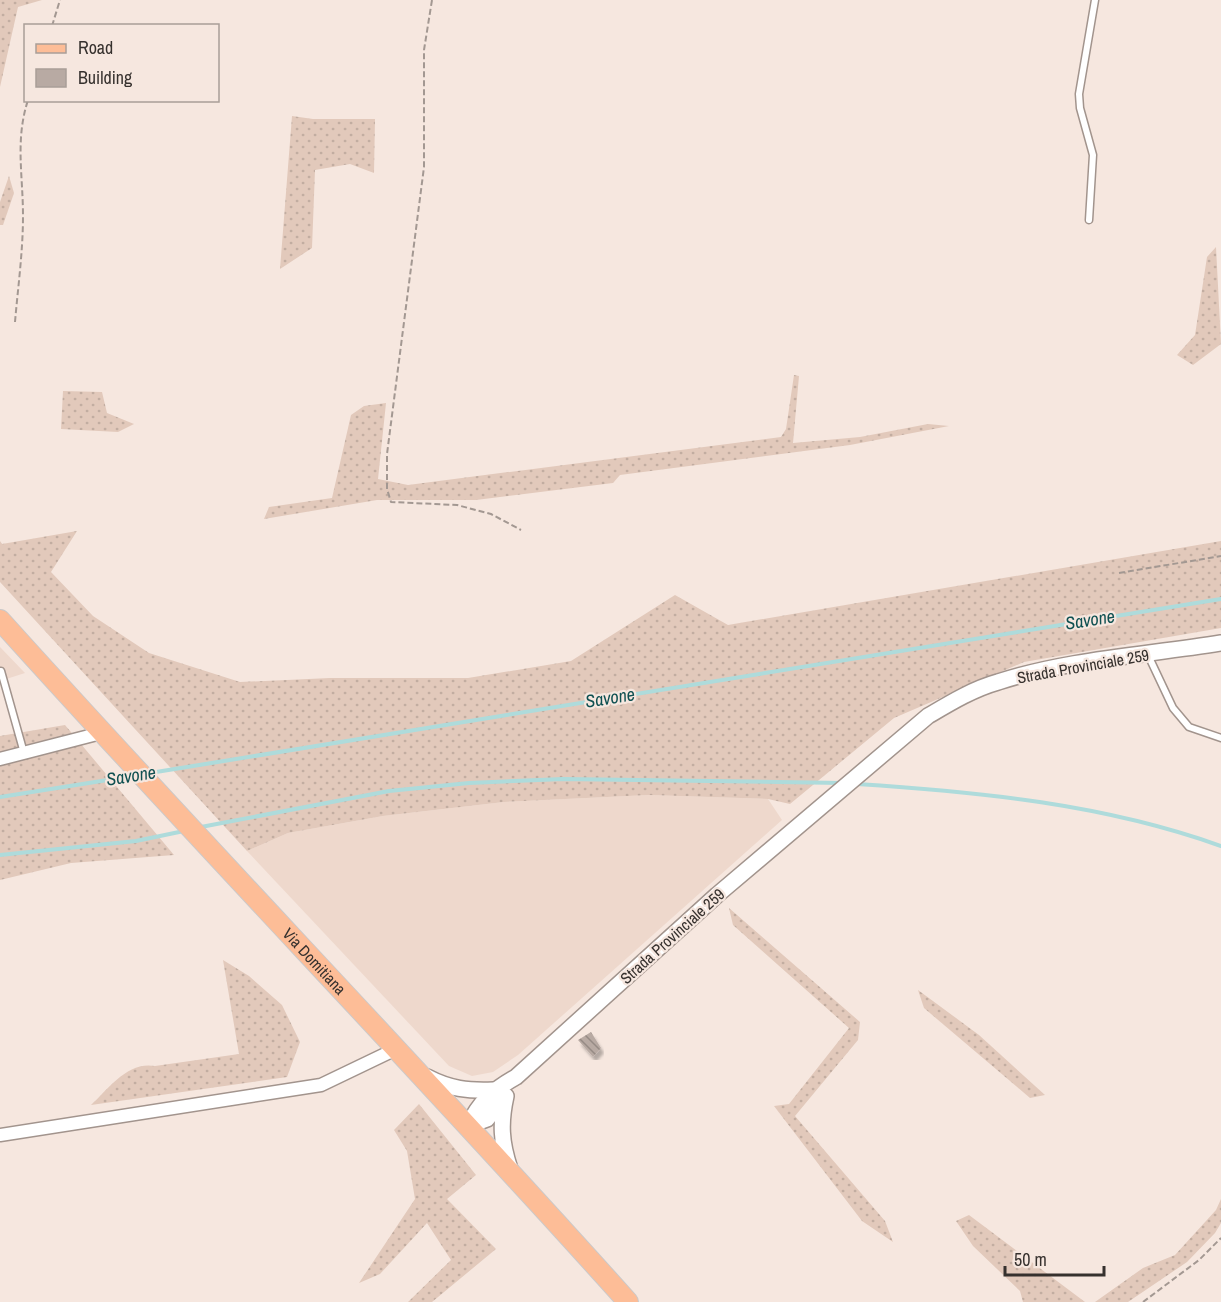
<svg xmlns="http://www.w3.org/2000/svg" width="1221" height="1302" font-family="'Archivo Narrow',sans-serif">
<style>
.built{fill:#eed8cc}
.grass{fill:url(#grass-dots)}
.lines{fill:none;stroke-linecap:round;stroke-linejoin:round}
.stream{stroke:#aedbdb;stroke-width:4}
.building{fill:url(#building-back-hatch);filter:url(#shadow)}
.service-casing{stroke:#a2948d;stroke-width:9}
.minor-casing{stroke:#a2948d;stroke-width:15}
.tertiary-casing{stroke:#a2948d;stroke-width:18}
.primary-casing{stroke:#cbc9c9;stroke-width:22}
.path{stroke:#a39892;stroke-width:2;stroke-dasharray:6 3;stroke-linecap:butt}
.service{stroke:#fff;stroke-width:6}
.minor{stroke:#fff;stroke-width:12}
.tertiary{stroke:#fff;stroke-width:15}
.primary{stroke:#fdbd97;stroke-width:20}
.labels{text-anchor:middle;stroke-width:4.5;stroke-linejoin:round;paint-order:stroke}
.street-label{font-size:16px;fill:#36312e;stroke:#f6e7df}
.water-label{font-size:18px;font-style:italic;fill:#0f5051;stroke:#f6e7df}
</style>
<defs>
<pattern id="grass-dots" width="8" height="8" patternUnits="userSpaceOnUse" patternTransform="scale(1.5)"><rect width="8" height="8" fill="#e2c9bb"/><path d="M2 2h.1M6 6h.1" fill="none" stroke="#c2ada1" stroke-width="1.8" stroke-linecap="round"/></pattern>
<pattern id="building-back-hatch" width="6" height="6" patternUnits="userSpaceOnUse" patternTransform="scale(1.5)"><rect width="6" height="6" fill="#b8aaa3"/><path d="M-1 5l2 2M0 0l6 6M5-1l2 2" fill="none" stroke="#968b85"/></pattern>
<filter id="shadow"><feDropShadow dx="3" dy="5" stdDeviation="1.5" flood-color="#0004"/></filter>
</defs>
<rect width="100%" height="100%" fill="#f6e7df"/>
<g class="built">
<path d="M0,647L25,673L0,681Z"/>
<path d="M649,795L768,799L782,820L518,1055L493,1072L472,1076L449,1066L247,851L288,833L383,816L504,802Z"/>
</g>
<g class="grass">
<path d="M0,0H42L18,7L0,87Z"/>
<path d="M292,116L313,119H375L374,173L350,164L315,170L312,248L280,269Z"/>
<path d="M9,176L14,193L3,225H0V202Z"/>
<path d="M1216,247L1221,344L1193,365L1177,355L1195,335L1207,257Z"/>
<path d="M794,375L799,376L793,443L860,437L928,424L949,426L850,445L620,475L613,483L476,500H377L264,519L269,507L332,498L351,415L364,406L386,403L378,479L408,485L781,437L786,429Z"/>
<path d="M63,391L102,392L107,413L134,424L118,432L61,429Z"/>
<path d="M77,531L51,572L93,616L149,653L240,682L330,678H468L571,661L675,595L728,625L1221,541V628L1024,662L894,718L790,804L768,799L649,795L504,802L383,816L288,833L247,851L0,582V541L2,544Z"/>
<path d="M65,725L174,855L71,863L0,880V736Z"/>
<path d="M729,908L860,1022L858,1040L795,1116L885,1221L893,1242L862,1221L774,1106L789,1104L849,1028L733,925Z"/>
<path d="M223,960L249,976L282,1005L300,1042L287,1077L91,1105C109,1088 128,1061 155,1066L239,1054Z"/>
<path d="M918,990L979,1035L1045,1095L1030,1098L924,1008Z"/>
<path d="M419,1104L476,1175L447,1199L496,1249L432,1302H408L451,1260L427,1223L380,1274L359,1283L415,1199L407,1151L394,1130Z"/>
<path d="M1221,1199V1223L1215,1233L1187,1262L1128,1302H1095L1143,1268L1175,1255L1216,1210Z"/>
<path d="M969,1215L1085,1302H1023L1020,1291L973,1246L956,1221Z"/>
</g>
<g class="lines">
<g class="stream">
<path d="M150,773L1221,599"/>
<path d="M857,784C980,792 1104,804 1221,846"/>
<path d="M0,797L133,776"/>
<path d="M201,827L389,791L469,783L563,779L843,783"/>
<path d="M0,855L136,841L184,831"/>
</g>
</g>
<path class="building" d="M591,1032L601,1048L593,1057L578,1040Z"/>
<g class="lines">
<defs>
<g id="service">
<path d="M1089,220L1093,155L1080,108L1079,94L1095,0"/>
<path d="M1148,655L1173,708L1189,727L1221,738"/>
<path d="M1,671L24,753"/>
</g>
<g id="minor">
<path d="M0,759L101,733"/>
<path d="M0,1135L321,1085L396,1049"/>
</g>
<g id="tertiary">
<path d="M427,1077C450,1089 468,1091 493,1090"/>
<path d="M506,1096C500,1123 501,1142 510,1169"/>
<path d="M468,1126C479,1102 493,1090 516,1077L717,895L928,716C950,703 973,689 998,682C1069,659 1148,655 1221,643"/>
<path d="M468,1126L487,1119L504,1098"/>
</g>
<g id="primary">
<path id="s1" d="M0,620C207,850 422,1072 628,1302"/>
</g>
</defs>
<use href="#service" class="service-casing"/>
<use href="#minor" class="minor-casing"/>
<use href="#tertiary" class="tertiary-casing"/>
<use href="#primary" class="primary-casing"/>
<g class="path">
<path d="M432,0L424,50V167L387,454V489L391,502L457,505L491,514L521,530"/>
<path d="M52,26L60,0"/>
<path d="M15,322C18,287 23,251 23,216C23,175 15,140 28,100"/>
<path d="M1119,573L1221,556"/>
<path d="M1143,1302L1199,1260L1221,1238"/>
</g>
<use href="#service" class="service"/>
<use href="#minor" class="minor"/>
<use href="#tertiary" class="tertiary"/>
<use href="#primary" class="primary"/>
</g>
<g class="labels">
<g class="street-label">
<text transform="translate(1083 666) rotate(-10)" y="6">Strada Provinciale 259</text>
<text transform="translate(672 936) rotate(-42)" y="6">Strada Provinciale 259</text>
<text dy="6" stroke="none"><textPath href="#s1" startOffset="464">Via Domitiana</textPath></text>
</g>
<g class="water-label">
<text transform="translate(1090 620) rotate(-9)" y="6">Savone</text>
<text transform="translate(610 698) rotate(-9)" y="6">Savone</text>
<text transform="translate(131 776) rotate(-9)" y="6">Savone</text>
</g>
</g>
<rect x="24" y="24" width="195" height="78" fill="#f6e7df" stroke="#a99e98" stroke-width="1.5"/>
<rect x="36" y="44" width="30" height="9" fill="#fdbd97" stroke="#a99e98" stroke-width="1.5"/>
<text x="78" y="54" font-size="18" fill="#36312e">Road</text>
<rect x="36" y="69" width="30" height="18" fill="#b8aaa3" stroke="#a99e98" stroke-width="1.5"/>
<text x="78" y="84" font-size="18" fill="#36312e">Building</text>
<path d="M1005 1266v9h99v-9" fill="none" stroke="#36312e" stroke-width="3"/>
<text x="1014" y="1266" font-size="18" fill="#36312e" stroke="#f6e7df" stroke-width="4.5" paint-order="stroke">50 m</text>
</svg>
